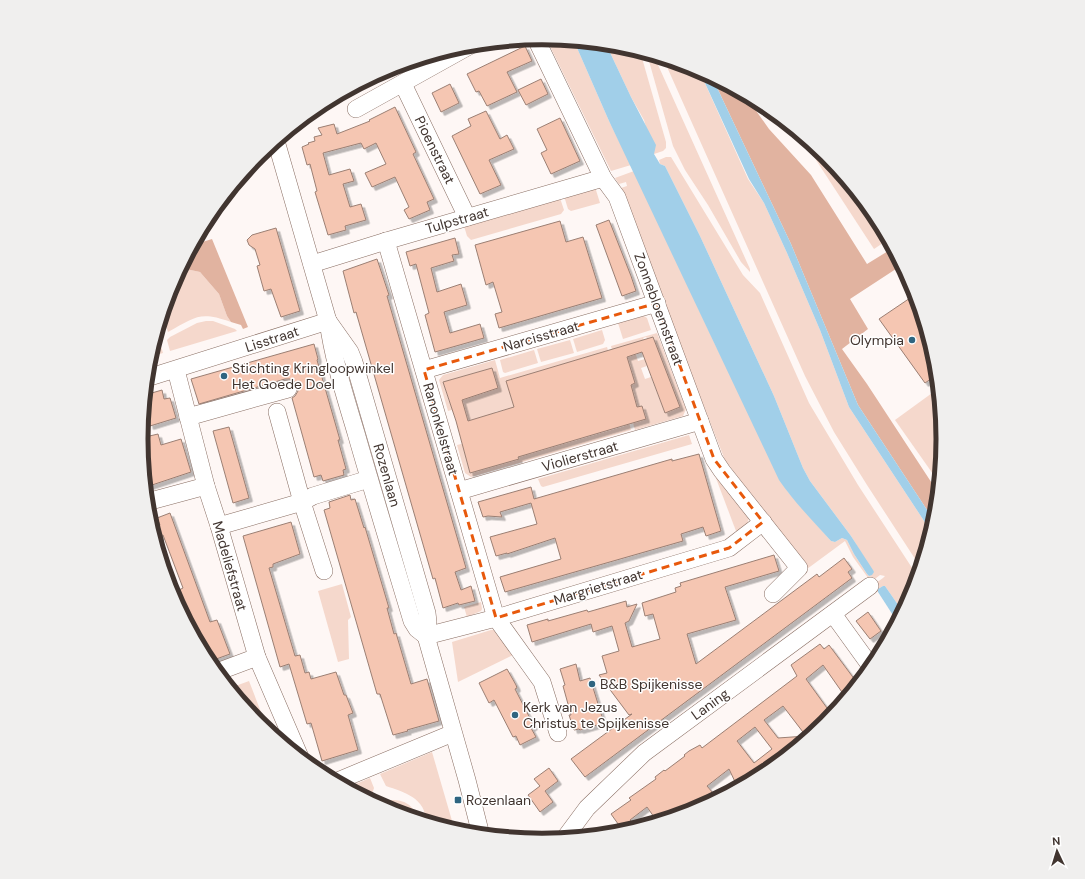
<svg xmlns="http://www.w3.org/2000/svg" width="1085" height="879" font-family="'DM Sans',sans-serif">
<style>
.green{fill:#f5d8cc;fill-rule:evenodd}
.forest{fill:#e1b3a0}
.water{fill:#a1cfe9}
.building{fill:#f5c6b2;stroke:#9b7f73;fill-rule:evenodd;filter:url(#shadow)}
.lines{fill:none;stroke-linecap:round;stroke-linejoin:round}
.minor-casing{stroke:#896e63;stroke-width:18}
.minor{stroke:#fff;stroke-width:17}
.marked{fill:none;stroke:#e8590c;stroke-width:3;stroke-dasharray:8 5;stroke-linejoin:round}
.poi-dot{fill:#2f6580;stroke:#fff;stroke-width:1.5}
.labels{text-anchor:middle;stroke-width:3;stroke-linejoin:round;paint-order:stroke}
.street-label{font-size:14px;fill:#413530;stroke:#fff}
.poi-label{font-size:14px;fill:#413530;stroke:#fff;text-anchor:start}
.rim{fill:none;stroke:#413530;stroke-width:5}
</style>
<defs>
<filter id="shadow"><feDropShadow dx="3.5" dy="3.5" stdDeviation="0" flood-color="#0004"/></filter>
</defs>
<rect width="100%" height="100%" fill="#fef7f5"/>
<g class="green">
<path d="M546,38L574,41L609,121L631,165L611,171Z"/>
<path d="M606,44L621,46L640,51L666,142V148L663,151L654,154L644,120L631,97Z"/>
<path d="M647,54L654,56L750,269V272L741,262L708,205L685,170L673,146Z"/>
<path d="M663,58L699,70L748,179L764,203L787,253L820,330L849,407L932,533L921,568L867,485L834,432L805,376Z"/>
<path d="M802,136L827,156L876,217L889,239L874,249L801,137Z"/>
<path d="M666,157H671L743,275L760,293L809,403L858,485L918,577L913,593L903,612L885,586H883L878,589V592L873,585L883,578L885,576L880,575L871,582L853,557L845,541L807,569L725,460L669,318L621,188L627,186L626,182L619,184L615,178L634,171L715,344L788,492L831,541L835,542L842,538L847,540L854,554L867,574L869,576L873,572L851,536L810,481L803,468L774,396L700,236L665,166L660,164L659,160Z"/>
<path d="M595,187L600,203L571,211L568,209L564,196Z"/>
<path d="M560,198L564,210L561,214L471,240L467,236L464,226Z"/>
<path d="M181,268L200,272L219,294L227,316L231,322C199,311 196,317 168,332L164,321L161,322L172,286Z"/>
<path d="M644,316L647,318L651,330L623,339L618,323Z"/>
<path d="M206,321H213L235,329L237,331L170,351L167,340L170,337L197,323Z"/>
<path d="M602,330L605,340L603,344L577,352L573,339Z"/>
<path d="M657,333L686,409L683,416L635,430L633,423L646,418L642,406L629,410L615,363L628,359L625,347L612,350L611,346ZM646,337L647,338L653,337L679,407L665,413L651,377L645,379L641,368L647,366L645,359L638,361L635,352L644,340L643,338Z"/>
<path d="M570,340L574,353L541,362L537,349Z"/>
<path d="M155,342L160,343L163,353L150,357Z"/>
<path d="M607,347L619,386L579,360L507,381L515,407L495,412L498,423L470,429L464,407L448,411L439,380L443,375L495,360L500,378ZM492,368L483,385L485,393L481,394L479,387L461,397L449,401L443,382Z"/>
<path d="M534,350L538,363L505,373L503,372L500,360Z"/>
<path d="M939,388L944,440L940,484L895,420Z"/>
<path d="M624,404L631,430L471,477L465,473L457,445ZM621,411L625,426L529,454ZM514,444L519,459L470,473L466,458Z"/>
<path d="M689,435L692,444L543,487L541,486L538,479Z"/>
<path d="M714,473L749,518L746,527L739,534L736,531Z"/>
<path d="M342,584L351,617L348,620L349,659L338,662L318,591Z"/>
<path d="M481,602L482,609L481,611L467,617L464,607Z"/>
<path d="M491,630H495L513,655L458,682L452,642Z"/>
<path d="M249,681L266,725L269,732L258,723L230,688Z"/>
<path d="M432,752L455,831L426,822C426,798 404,792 386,786L380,774Z"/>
<path d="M370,778L374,788L370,800L346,788Z"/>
<path d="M391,800C404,800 414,804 416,819L389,810L379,805Z"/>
</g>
<g class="forest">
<path d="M712,77L745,95L769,129L811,175L867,264L893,248L902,265L850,299L868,329L842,349L867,384L939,494L935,522L858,405L791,244Z"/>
<path d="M212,239L248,327L243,329L241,325L231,322L227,316L219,294L200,272L181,268L193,245Z"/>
</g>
<g class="water">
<path d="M574,41L606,44L631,97L656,145L654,154L660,164L665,166L700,236L774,396L803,468L810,481L851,536L873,570L874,572L872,575L869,576L867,574L854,554L847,540L842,538L835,542L831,541C813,521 794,502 779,480L609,121Z"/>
<path d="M699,70L712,77L791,244L858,405L935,522L932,533L849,407L820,330L787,253L764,203L749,179Z"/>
<path d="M883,586H885L903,612L898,623L878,592V589Z"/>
</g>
<g class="building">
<path d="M525,46L532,61L507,72L517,92L487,106L479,91L476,92L467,74Z"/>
<path d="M541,79L548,94L526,105L518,90Z"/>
<path d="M450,84L459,103L441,112L432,93Z"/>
<path d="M395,107L416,152L413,154L434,199L427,202L430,210L409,219L404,210L409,207L395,177L372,187L365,173L386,164L376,143L364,149L361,143L323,153L329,175L350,169L354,181L343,184L350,207L361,204L366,220L345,226L346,230L328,235L315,192L317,191L310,164L307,165L302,147L309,144L308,143L315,141L314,137L322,135L318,128L334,124L337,134L370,121L369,120Z"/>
<path d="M486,111L500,139L507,135L514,149L489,160L501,185L480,194L452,136L471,126L468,119Z"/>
<path d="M560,118L580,161L551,174L541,153L547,150L537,129Z"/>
<path d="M609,220L631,276L636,291L622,296L596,225Z"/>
<path d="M560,221L566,242L583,237L602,298L499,328L495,314L502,312L493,282L486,285L475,245Z"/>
<path d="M276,228L300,311L281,317L271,289L264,291L257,266L260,265L255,249L249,245L247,240L252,235Z"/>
<path d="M455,238L459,254L452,255L454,261L431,268L437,292L461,284L467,305L444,312L450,333L480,324L484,338L435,352L425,315L429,313L416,264L410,266L406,252Z"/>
<path d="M377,259L389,295L387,296L466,568L455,572L461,590L471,586L475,601L459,605L458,603L443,608L435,578L433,579L356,312L354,313L343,271Z"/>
<path d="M916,294L936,361L938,374L925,383L879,319Z"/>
<path d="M653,337L680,407L665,413L642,352L627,357L635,383L631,385L637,407L642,406L646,419L518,457L519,459L470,473L456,421L443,382L492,368L498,388L462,400L468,421L514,407L506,381Z"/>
<path d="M314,344L318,359L317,360L340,440H338L346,469L343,470L344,475L323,481L321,475L314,477L292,398L295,396L298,391L297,386L295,382L290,379H285L199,404L191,379Z"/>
<path d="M162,390L164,399L170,398L176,418L150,426L147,414L143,415L145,395Z"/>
<path d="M229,427L249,498L233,503L213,431Z"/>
<path d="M158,434L161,445L181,439L191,472L146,487L141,438Z"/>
<path d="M699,454L721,531L706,536L703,527L681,534L683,541L505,592L500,577L561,559L555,538L507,554V553L496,556L490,537L537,524L531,503L500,512L502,517L488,516L483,517L478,502L531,487L534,499L672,459V461Z"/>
<path d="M350,495L351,500L355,499L364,528L365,527L389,608H387L394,634L396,633L411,684L427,679L439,721L407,730L408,731L393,735L380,694H377L324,510L330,508L329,502Z"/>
<path d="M170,513L210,622L217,620L230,654L208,662L191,629H192L177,591L183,588L163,535L155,538L152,528L160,525L157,518Z"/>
<path d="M291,522L300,554L273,564V567L269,568L295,656L300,655L305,673L309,672L311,679L336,672L344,695H346L353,713L348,715L358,750L322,761L311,723L307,724L289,664L280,667L243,536Z"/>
<path d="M774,555L779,571L725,587L736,620L687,634L696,664L817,574L819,577L844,558L852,569L848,572L852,578L585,777L571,759L632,714L629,715L599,675L607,673L602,656L619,651L612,626L593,632L591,624L532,642L527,625L548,619V621L587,610L588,612L626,601L627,607L637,604L629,621L625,623L632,647L660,639L653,614L645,616L642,603L676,592L675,588L681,586L680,583Z"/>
<path d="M868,612L881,631L870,639L856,621Z"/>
<path d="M820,644L824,649L829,645L858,684L826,724L808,739L807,737L778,760L779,762L761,776L738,788L729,769L707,786L713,793L695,805L694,803L674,817L663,820L658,814L654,817L647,807L630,820L631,821L621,828L611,814L631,800L629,798L656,779L655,777L664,770L665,771L685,756L684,755L689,751L700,745L702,748L797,676L791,665ZM823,665L844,695L827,708L806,679ZM783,706L806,736L778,738L764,720ZM755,727L772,749L754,763L737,741Z"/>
<path d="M576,664L580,681L590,678L604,723L580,730L579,729L574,730L569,715H571L563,686L565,685L560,669Z"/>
<path d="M507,669L516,685L517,688L515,689L534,726L531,728L536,737L520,745L516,736L513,737L494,700L489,703L479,683Z"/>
<path d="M549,768L558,781L545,791L553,802L540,812L528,795L540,786L534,779Z"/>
</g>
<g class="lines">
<defs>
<g id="minor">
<path d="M536,39L603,178L617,197L714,459L722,471L799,568L773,594"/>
<path d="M403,84L467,217"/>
<path d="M356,109L471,45"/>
<path d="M276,141L328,321C333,359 345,396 356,433C374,496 393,558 412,621L417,629L426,636"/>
<path d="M386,241L496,618L542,682L558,733"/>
<path d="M312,264L386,241L603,178"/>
<path d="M328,321L350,352L354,362L427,613L428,622L426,636L467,780L481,835"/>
<path d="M176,370L206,486L219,526L257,657L300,757"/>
<path d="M424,370L657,303"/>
<path d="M147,378L328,321"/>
<path d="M277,412L302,502L324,571"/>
<path d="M188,417L288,389"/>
<path d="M459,491L700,421"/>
<path d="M147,502L206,486"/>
<path d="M219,526L302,502L313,496L369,479"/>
<path d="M833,614L872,668"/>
<path d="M426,636L496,618L729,548L763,522"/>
<path d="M217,672L257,657"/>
<path d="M335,782L453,733"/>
<path d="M564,839L587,808L644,753L870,586"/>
</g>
</defs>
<use href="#minor" class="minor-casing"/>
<use href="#minor" class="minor"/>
</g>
<path class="marked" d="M657,303L714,459L763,522L729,548L496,618L424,370Z"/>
<g class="poi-dot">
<circle cx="912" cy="340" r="4"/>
<circle cx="224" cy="376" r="4"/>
<circle cx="592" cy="684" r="4"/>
<circle cx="515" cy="715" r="4"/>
<rect x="454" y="796" width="8" height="8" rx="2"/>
</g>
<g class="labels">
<g class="street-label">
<text transform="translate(435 150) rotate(64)" y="5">Pioenstraat</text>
<text transform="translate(457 220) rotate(-16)" y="5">Tulpstraat</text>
<text transform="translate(659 309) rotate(70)" y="5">Zonnebloemstraat</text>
<text transform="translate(541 336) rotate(-16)" y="5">Narcisstraat</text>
<text transform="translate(272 339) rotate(-18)" y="5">Lisstraat</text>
<text transform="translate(441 429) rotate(74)" y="5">Ranonkelstraat</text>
<text transform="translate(580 456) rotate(-16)" y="5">Violierstraat</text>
<text transform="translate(387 475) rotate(74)" y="5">Rozenlaan</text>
<text transform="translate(230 566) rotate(74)" y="5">Madeliefstraat</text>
<text transform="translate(598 587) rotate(-17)" y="5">Margrietstraat</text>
<text transform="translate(710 704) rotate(-36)" y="5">Laning</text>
</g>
<g class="poi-label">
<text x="904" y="345" text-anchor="end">Olympia</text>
<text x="232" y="373">Stichting Kringloopwinkel<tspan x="232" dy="16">Het Goede Doel</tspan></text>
<text x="600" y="689">B&amp;B Spijkenisse</text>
<text x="523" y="712">Kerk van Jezus<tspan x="523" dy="16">Christus te Spijkenisse</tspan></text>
<text x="466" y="805">Rozenlaan</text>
</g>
</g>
<path d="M0 0H1085V879H0ZM148 439a394 394 0 1 1 788 0a394 394 0 1 1-788 0Z" fill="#f0efee" fill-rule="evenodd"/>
<path class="rim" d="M148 439a394 394 0 1 1 788 0a394 394 0 1 1-788 0Z"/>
<g transform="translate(1057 851) rotate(356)" stroke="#ffffff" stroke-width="3" paint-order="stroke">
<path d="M0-3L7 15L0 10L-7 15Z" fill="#413530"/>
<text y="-6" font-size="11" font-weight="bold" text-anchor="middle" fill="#413530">N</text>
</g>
</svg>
